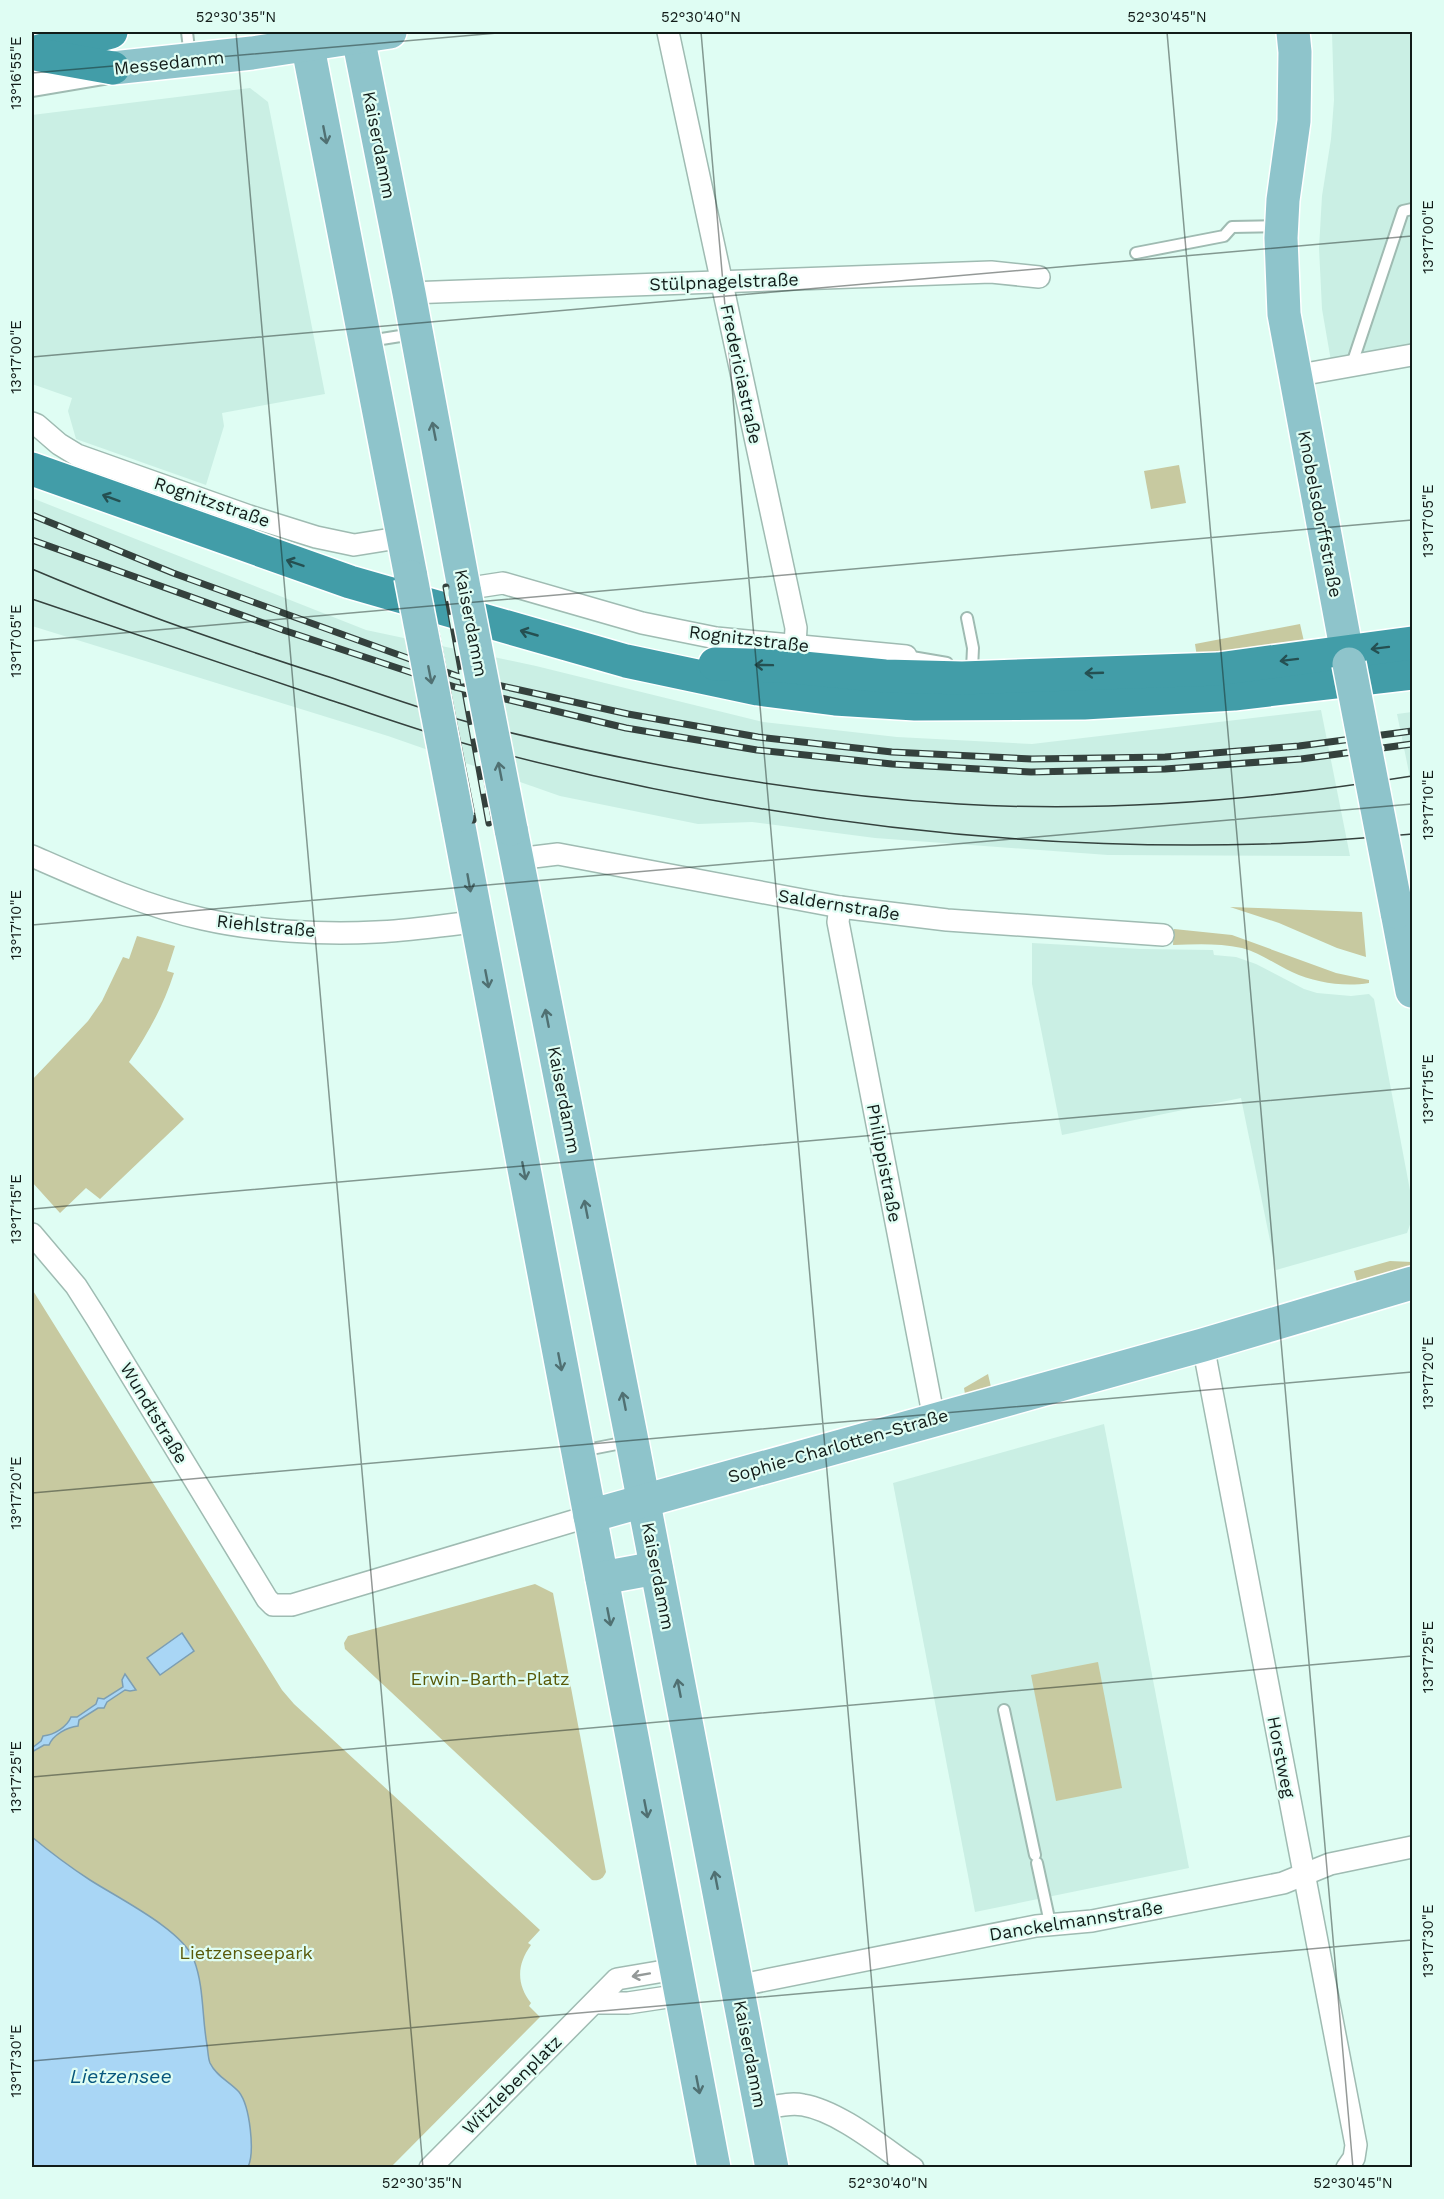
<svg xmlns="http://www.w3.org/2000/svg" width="1444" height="2199" font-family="'Work Sans',sans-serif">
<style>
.built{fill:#caefe4}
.green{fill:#c7c9a0}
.water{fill:#a9d6f5;stroke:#7c9eb3;stroke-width:1.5}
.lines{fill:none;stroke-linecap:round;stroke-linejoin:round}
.service-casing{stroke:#9fbbb2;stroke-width:14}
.minor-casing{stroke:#9fbbb2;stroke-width:24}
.secondary-casing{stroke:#9fbbb2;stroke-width:32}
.primary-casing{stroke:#fff;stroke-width:36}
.motorway-casing{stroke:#fff;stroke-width:36}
.service{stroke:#fff;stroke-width:10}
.minor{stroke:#fff;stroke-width:21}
.secondary{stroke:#fff;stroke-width:28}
.primary{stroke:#8ec4cb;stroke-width:33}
.motorway{stroke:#429da8;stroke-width:33}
.tram{stroke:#34413d;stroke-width:1.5}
.rail-casing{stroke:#34413d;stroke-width:7}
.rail{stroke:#dffdf3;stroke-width:4.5;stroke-dasharray:14;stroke-linecap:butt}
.primary-bridge-casing{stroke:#fff;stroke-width:36;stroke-linecap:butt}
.primary-bridge{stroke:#8ec4cb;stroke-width:33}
.oneway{stroke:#507072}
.oneway2{stroke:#255052}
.oneway3{stroke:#949998}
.ticks{fill:none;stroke:#121c19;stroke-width:1.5;stroke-opacity:0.45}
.labels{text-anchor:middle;stroke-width:4.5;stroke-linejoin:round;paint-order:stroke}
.street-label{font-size:18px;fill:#121c19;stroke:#dffdf3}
.park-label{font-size:18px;fill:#585808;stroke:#dffdf3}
.water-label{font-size:20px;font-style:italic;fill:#07577e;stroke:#dffdf3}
.neatline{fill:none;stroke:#121c19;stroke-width:2}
.ticks-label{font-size:15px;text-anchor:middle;fill:#121c19}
</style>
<rect width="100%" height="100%" fill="#dffdf3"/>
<g class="built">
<path d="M1332,32H1412V346L1331,361L1322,309L1319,248L1322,196L1331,139L1334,100Z"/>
<path d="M250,88L268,102L325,394L222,413L224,426L206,485L76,439L68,411L72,398L32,384V115Z"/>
<path d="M32,498L366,630L536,666L763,722L897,737L1032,744L1321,710L1350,856L1108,855L875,838L752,822L698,824L560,796L388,736L32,626Z"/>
<path d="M1412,712V787L1397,714Z"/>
<path d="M1032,943L1141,949L1213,950L1214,955L1236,957L1256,964L1304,989L1317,993L1351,996L1369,994L1374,999L1412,1201V1219L1407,1233L1276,1270L1241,1098L1062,1135L1032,984Z"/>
<path d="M1104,1424L1189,1868L975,1912L893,1483Z"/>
</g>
<g class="green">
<path d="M1179,465L1186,503L1151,509L1144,471Z"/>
<path d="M1300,624L1305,646L1197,657L1195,644Z"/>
<path d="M1230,907L1362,912L1366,957L1337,948L1279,923Z"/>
<path d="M1174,929L1232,935L1336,973L1369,980V983C1344,987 1316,983 1292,972C1275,964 1260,953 1242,948C1219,943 1196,944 1173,945Z"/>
<path d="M137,936L175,946L167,971L174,973C163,1007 148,1033 129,1062L184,1119L100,1199L86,1188L60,1213L32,1182V1080L88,1021L102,1001L123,957L129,959Z"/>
<path d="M1390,1261L1412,1262V1269L1357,1282L1354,1271Z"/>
<path d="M32,1289L282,1690L294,1704L540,1930L528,1943L531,1945C517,1964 516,1984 531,2003L529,2006L540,2017L391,2167H32Z"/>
<path d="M988,1374L991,1387L965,1394L964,1388Z"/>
<path d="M535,1584L553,1593L606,1872C603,1879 599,1881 592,1880L345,1649L344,1643L348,1636Z"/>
<path d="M1098,1662L1122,1788L1056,1801L1031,1675Z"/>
</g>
<g class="water">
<path d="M182,1633L194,1651L160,1675L147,1658Z"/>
<path d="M125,1674L136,1690L130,1691L125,1690L107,1702L104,1708H98L79,1720L78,1726C67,1727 53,1735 49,1745H44L32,1752V1748L41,1741L43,1736C54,1735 67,1727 71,1717H77L96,1704L98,1698L104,1699L123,1687L122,1680Z"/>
<path d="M32,1837C50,1852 70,1867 90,1880C118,1898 183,1930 194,1960C204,1986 202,2018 207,2045C208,2051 208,2058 210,2063C216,2076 230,2082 239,2092C250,2106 255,2152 248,2167H32Z"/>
</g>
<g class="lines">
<defs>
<g id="service">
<path d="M187,32L190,57"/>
<path d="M1136,253L1224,236L1232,227L1278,226"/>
<path d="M369,341L413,334"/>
<path d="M1351,367L1403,211L1412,209"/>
<path d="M967,618L973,648L972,669"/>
<path d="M906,656L947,663"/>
<path d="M581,1451L627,1442"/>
<path d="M1004,1710L1035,1855"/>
<path d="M1037,1863L1050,1923"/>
</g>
<g id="minor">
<path d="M668,32L796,628L795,646"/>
<path d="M409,293L991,272L1039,277"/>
<path d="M1294,376L1412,355"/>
<path d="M32,423L37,425L59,444L77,455L249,516L316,537L354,545L404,537"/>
<path d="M464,589L503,583L642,623L716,638L906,656"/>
<path d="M32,856C87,880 144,906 203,919C256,931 322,935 376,932C409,931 443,925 476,922"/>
<path d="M517,859L558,854L840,907L947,920L1163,935"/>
<path d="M840,907L838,922L934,1419"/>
<path d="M32,1234L76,1286L97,1319L267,1599L273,1605H292L590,1516"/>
<path d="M1203,1345L1356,2145L1354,2158L1347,2168"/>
<path d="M736,1986L1036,1926L1092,1921L1283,1883L1330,1864L1412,1847"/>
<path d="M594,2003H628L681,1995"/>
<path d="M761,2109C774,2107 789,2102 803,2105C839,2111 882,2147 913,2168"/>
<path d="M430,2168L617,1979L676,1969"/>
</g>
<path id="secondary" d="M32,82L103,70"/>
<g id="primary">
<path d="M305,32L411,577"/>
<path d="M357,32L409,293L465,593"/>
<path d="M1293,32L1295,52L1294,121L1283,200L1281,238L1284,314L1349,664"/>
<path d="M113,68L252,53L390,32"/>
<path d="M457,816L714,2168"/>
<path d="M511,829L632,1441L772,2168"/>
<path d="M1397,912L1412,991"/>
<path d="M590,1516L1203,1345L1412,1283"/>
<path d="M602,1578L656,1568"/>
</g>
<g id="motorway">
<path d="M32,53L111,32"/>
<path d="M40,55L113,68"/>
<path d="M32,469L350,582L626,661L758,689L835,699L915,704L1084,703L1234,694L1412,673"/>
<path d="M715,664L783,666L885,676L962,678L1218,669L1412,643"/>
</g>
</defs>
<use href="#service" class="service-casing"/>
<use href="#minor" class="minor-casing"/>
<use href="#secondary" class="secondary-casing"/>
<use href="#primary" class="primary-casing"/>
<use href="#motorway" class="motorway-casing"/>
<use href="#service" class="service"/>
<use href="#minor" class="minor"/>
<use href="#secondary" class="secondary"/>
<use href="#primary" class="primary"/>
<use href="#motorway" class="motorway"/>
<g class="tram">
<path d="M32,569C128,610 226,644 326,676C375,692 425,711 475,724C634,764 795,794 959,804C1110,813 1263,800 1412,776"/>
<path d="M32,599C128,632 224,665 321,697C370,713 420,731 470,745C729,815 995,852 1264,844C1313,843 1363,838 1412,834"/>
</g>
<defs>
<g id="rail">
<path d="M32,515L173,573L457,676L628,714L758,737L892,752L1032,759L1165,757L1299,746L1412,731"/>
<path d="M32,540L283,630L455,687L626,728L757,750L892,764L1031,772L1165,769L1301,759L1412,744"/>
<path d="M426,582L473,820"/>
<path d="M446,587L489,823"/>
</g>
</defs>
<use href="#rail" class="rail-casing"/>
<use href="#rail" class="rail"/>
<defs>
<g id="primary-bridge">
<path d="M411,577L457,816"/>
<path d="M465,593L511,829"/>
<path d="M1349,664L1397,912"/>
</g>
</defs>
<use href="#primary-bridge" class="primary-bridge-casing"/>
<use href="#primary-bridge" class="primary-bridge"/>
</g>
<defs><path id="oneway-shaft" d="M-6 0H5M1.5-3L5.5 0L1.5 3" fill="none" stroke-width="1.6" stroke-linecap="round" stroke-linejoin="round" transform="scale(1.5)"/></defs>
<g class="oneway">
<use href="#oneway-shaft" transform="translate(325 135) rotate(79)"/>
<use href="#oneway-shaft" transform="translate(434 431) rotate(-101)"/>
<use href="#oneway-shaft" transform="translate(430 675) rotate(79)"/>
<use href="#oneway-shaft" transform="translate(500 771) rotate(-101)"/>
<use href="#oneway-shaft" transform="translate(469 883) rotate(80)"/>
<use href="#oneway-shaft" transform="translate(487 979) rotate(79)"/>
<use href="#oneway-shaft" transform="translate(547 1018) rotate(-101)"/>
<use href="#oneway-shaft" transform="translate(524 1171) rotate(79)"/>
<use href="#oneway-shaft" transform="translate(586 1209) rotate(-101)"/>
<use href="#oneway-shaft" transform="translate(560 1362) rotate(79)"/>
<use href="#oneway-shaft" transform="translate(624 1401) rotate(-101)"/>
<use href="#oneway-shaft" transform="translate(609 1617) rotate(79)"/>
<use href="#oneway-shaft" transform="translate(679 1688) rotate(-101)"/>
<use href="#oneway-shaft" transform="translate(646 1809) rotate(79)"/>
<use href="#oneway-shaft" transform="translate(716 1880) rotate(-101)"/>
<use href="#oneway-shaft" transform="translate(698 2085) rotate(79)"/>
</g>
<g class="oneway2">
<use href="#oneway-shaft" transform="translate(111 498) rotate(-160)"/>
<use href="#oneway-shaft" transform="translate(295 563) rotate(-161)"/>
<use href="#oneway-shaft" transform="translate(529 633) rotate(-164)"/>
<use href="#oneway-shaft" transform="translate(1380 648) rotate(173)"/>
<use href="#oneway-shaft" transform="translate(1289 660) rotate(173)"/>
<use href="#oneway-shaft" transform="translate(764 665) rotate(-179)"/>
<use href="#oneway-shaft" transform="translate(1094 673) rotate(178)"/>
</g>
<use class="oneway3" href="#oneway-shaft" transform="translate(641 1975) rotate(170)"/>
<path class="ticks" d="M236,32L423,2168M701,32L888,2168M1167,32L1353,2168M32,73L509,32M32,357L1412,236M32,641L1412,520M32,925L1412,804M32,1209L1412,1088M32,1493L1412,1372M32,1777L1412,1656M32,2061L1412,1940"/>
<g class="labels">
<g class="street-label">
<text transform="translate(169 63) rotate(-6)" y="6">Messedamm</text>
<text transform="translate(379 145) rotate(79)" y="6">Kaiserdamm</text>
<text transform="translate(724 282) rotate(-2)" y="6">Stülpnagelstraße</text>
<text transform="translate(741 374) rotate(78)" y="6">Fredericiastraße</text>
<text transform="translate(212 502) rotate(19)" y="6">Rognitzstraße</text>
<text transform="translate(1320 514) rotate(79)" y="6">Knobelsdorffstraße</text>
<text transform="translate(471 623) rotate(79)" y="6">Kaiserdamm</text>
<text transform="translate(749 639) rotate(7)" y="6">Rognitzstraße</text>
<text transform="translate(839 905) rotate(9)" y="6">Saldernstraße</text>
<text transform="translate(266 926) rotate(6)" y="6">Riehlstraße</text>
<text transform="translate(564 1100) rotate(79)" y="6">Kaiserdamm</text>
<text transform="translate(884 1163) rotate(79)" y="6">Philippistraße</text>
<text transform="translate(154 1413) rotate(59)" y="6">Wundtstraße</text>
<text transform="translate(838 1446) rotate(-16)" y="6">Sophie-Charlotten-Straße</text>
<text transform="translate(658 1576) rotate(79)" y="6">Kaiserdamm</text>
<text transform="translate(1281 1757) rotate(79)" y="6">Horstweg</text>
<text transform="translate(1076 1921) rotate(-9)" y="6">Danckelmannstraße</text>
<text transform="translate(750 2054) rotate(79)" y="6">Kaiserdamm</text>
<text transform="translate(512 2085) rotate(-45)" y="6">Witzlebenplatz</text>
</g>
<g class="park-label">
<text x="490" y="1685">Erwin-Barth-Platz</text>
<text x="246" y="1959">Lietzenseepark</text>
</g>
<g class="water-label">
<text x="121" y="2083">Lietzensee</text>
</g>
</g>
<rect width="1444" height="2199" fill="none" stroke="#dffdf3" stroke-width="66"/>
<rect x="33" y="33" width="1378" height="2133" class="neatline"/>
<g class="ticks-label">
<text x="236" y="22">52°30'35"N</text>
<text x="701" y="22">52°30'40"N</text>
<text x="1167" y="22">52°30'45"N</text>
<text transform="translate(16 73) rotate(-90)" y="5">13°16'55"E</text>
<text transform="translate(1428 237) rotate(-90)" y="5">13°17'00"E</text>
<text transform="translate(16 357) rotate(-90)" y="5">13°17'00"E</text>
<text transform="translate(1428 521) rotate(-90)" y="5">13°17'05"E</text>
<text transform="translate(16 641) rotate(-90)" y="5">13°17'05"E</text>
<text transform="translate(1428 805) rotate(-90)" y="5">13°17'10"E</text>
<text transform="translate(16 925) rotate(-90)" y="5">13°17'10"E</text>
<text transform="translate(1428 1089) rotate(-90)" y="5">13°17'15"E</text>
<text transform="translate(16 1209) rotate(-90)" y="5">13°17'15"E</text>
<text transform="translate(1428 1373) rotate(-90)" y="5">13°17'20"E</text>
<text transform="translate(16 1493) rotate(-90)" y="5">13°17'20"E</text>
<text transform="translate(1428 1657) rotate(-90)" y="5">13°17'25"E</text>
<text transform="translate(16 1777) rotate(-90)" y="5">13°17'25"E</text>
<text transform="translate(1428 1941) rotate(-90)" y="5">13°17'30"E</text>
<text transform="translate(16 2061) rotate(-90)" y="5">13°17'30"E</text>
<text x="422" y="2188">52°30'35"N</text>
<text x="888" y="2188">52°30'40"N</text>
<text x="1353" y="2188">52°30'45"N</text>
</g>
</svg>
